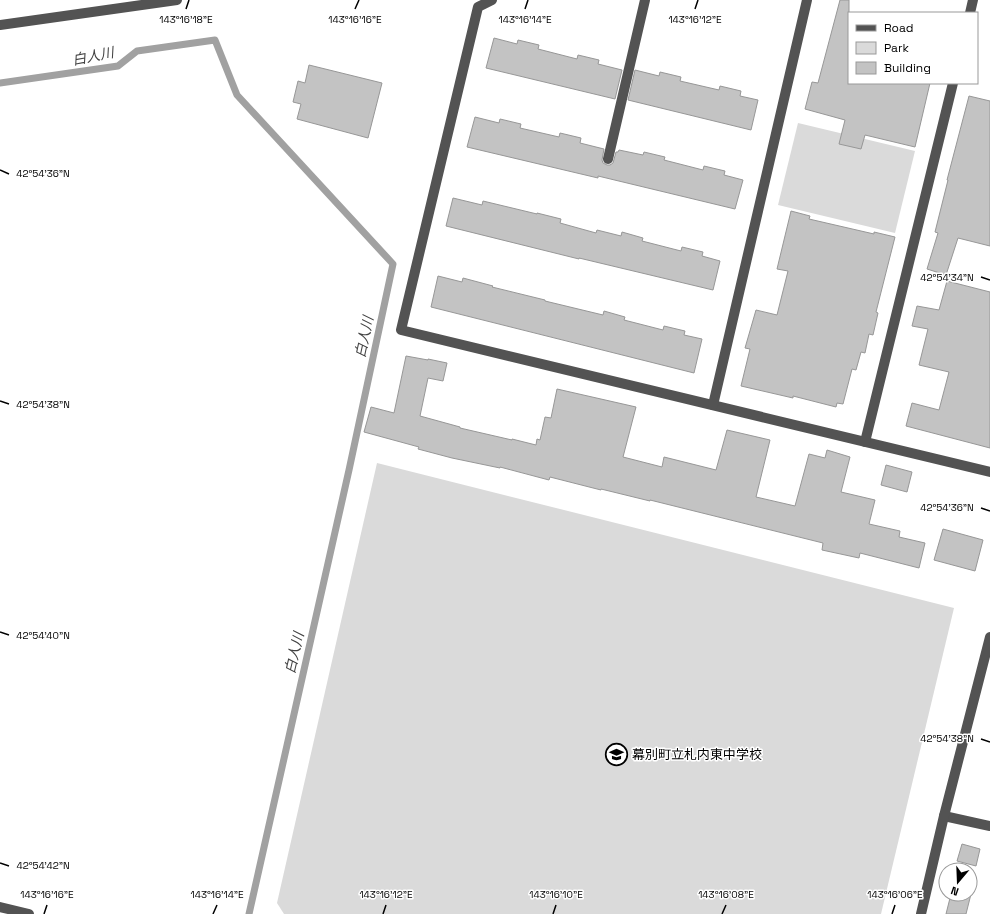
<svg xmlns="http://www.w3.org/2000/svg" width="990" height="914" font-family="'Space Grotesk','Noto Sans JP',sans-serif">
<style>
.green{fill:#dadada}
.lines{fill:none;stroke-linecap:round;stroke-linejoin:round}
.stream{stroke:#a1a1a1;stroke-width:7}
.building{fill:#c3c3c3;stroke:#979797}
.minor{stroke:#535353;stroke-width:10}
.ticks{fill:none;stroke:#000;stroke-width:1.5}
.labels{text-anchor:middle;stroke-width:3;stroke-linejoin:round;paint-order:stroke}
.poi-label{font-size:13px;fill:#000;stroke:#fff;text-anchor:start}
.water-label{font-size:14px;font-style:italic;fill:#424242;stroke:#fff}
.ticks-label{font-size:10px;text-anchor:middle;fill:#000;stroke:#fff;stroke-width:3;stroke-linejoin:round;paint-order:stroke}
</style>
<rect width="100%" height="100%" fill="#fff"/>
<g class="green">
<path d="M798,123L915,151L895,233L778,205Z"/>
<path d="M377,463L954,608L881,914H284L277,903Z"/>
</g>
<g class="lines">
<path class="stream" d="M0,83L118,66L137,51L215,40L237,95L393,264L349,470L249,914"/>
</g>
<g class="building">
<path d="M840,0H849V83H930L915,147L865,135L861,149L839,144L845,120L805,109L812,82L818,83Z"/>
<path d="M494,38L517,44L518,40L539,45L538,49L577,59L578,55L599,60L598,64L622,70L615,99L486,68Z"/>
<path d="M309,65L382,83L368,138L297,119L301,104L293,102L298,81L305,83Z"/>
<path d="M635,70L659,76L660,72L681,77L680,81L719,90L720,86L741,91L740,96L758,100L751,130L628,100Z"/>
<path d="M969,96L990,101V246L958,238L946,275L927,269L938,233L935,232L948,180H947Z"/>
<path d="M475,117L499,123L500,119L521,124L520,128L559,137L560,133L581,138L580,143L604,149L602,160L603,163L607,165H610L613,163L616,152H618L619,150L643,155L644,152L665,157L664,160L703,170L704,166L725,171L724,175L743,180L735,209L598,176V178L467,147Z"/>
<path d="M453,198L482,205L483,201L537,214V213L561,219L560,223L596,233L597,230L621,236L622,232L643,238L642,241L681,251L682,247L703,252L702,256L720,261L713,290L579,258V259L446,226Z"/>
<path d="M791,211L810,216L809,219L874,234V232L895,237L876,312L878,313L873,335L869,334L865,353L861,352L856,370L852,369L843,404L837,403L836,407L793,396V398L741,386L750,349L745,348L756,310L777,315L788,271L777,269Z"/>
<path d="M438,276L462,282L463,278L493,286L492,287L545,300V301L603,315L604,311L625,317L624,320L663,330L664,326L685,331L684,335L702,339L694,373L431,307Z"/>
<path d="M947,281L990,292V448L906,426L912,403L939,410L949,372L919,365L928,329L912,326L917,306L939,310Z"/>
<path d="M406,356L428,360V359L447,363L443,381L428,378L420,416L460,427V428L512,440V439L536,445L537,439L540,440L545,417L551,418L557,389L636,407L623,457L662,467L664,457L716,470L727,430L770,440L756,497L795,506L809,454L825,458L827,450L850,457L841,492L875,500L869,524L900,531L899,537L925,543L919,568L860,553L859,558L822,550L823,543L650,500V501L601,489V490L550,477L549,480L500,467V468L452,458L418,449L419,447L364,432L371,407L394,413Z"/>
<path d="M886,465L912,472L907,492L881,485Z"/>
<path d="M943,529L983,540L975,571L934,560Z"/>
<path d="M962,844L980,849L976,866L957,861Z"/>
<path d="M951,894H971L966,914H946Z"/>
</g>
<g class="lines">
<g class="minor">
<path d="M492,0L478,7L401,330L990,472"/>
<path d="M970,13L973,0"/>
<path d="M0,25L177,0"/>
<path d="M608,159L645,0"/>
<path d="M713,405L807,0"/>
<path d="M865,442L953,83"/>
<path d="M944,816L990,826"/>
<path d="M0,907L29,914"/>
<path d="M921,914L944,816L990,637"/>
</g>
</g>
<path class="ticks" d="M186,9L189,0M355,9L359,0M525,9L528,0M695,9L698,0M0,170L9,174M981,277L990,280M0,401L9,404M981,508L990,511M0,632L9,635M981,739L990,742M0,863L9,866M44,914L47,905M213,914L217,905M383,914L386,905M553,914L556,905M722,914L726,905M892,914L895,905"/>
<defs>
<symbol id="school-ring" viewBox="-11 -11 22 22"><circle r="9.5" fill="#fff" stroke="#000" stroke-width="1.5"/><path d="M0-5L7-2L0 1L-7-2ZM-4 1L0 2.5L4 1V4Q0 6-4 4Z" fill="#000"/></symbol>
</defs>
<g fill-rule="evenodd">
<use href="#school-ring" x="604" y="742" width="25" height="25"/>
</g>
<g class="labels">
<g class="poi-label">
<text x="632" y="759">幕別町立札内東中学校</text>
</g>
<g class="water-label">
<text transform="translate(93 56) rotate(-11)" y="5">白人川</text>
<text transform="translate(364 337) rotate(-78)" y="5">白人川</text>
<text transform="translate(294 653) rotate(-77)" y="5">白人川</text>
</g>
</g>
<g class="ticks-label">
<text x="525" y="23">143°16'14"E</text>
<text x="695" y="23">143°16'12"E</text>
<text x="186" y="23">143°16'18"E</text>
<text x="355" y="23">143°16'16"E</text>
<text x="43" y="177">42°54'36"N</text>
<text x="947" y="281">42°54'34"N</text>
<text x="43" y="408">42°54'38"N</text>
<text x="947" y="511">42°54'36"N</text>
<text x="43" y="639">42°54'40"N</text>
<text x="947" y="742">42°54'38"N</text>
<text x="43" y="869">42°54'42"N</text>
<text x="47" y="898">143°16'16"E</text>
<text x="217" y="898">143°16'14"E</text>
<text x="386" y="898">143°16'12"E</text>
<text x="556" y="898">143°16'10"E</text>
<text x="726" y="898">143°16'08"E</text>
<text x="895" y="898">143°16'06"E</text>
</g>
<rect x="848" y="12" width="130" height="72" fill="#ffffff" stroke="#999999"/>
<rect x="856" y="25" width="20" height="6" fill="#535353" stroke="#999999"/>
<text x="884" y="32" font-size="12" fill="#000000">Road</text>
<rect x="856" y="42" width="20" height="12" fill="#dadada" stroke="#999999"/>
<text x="884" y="52" font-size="12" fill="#000000">Park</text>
<rect x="856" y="62" width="20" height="12" fill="#c3c3c3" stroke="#999999"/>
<text x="884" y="72" font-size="12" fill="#000000">Building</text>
<g transform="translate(958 882) rotate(199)"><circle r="19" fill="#ffffff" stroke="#999999"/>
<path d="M0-3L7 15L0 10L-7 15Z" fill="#000000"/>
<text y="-6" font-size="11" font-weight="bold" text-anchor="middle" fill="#000000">N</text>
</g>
</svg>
